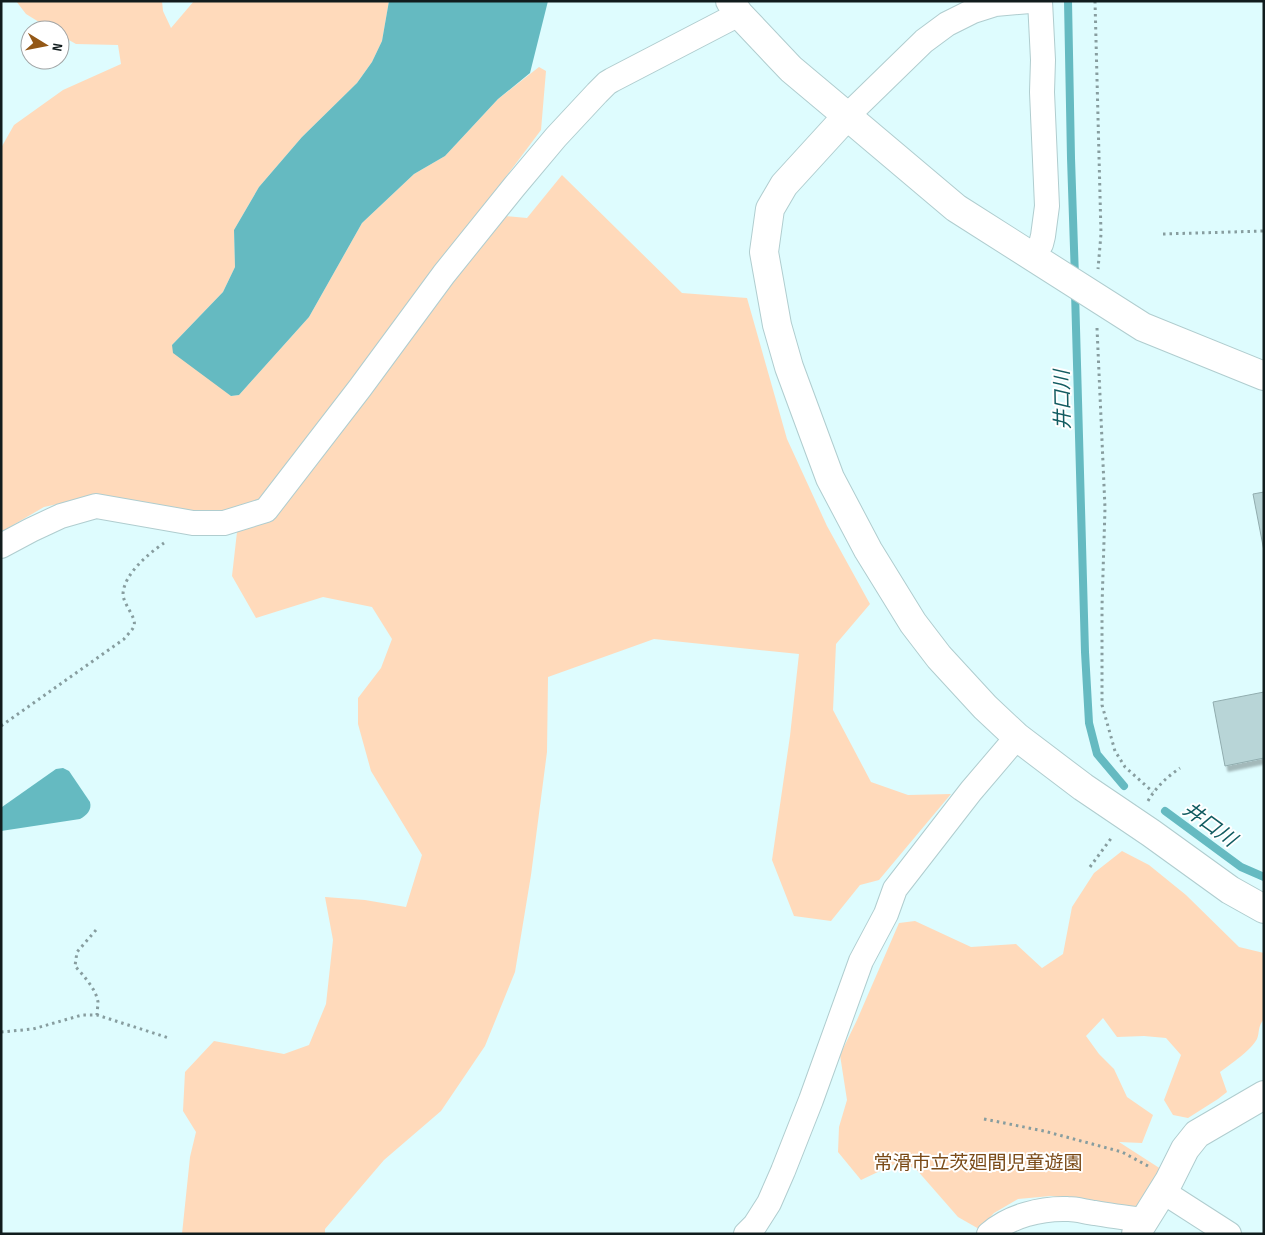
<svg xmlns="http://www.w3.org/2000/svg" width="1265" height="1235" font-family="'Sofia Sans Condensed','Noto Sans JP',sans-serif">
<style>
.green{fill:#ffdabb}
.water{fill:#65bac1}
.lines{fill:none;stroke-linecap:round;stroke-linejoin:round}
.stream{stroke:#65bac1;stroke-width:8}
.building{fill:#b8d5d7;stroke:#91adaf;filter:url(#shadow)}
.minor-casing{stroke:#b0cdcf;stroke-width:26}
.tertiary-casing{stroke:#b0cdcf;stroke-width:30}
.path{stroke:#879d9f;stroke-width:3;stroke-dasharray:2.5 4;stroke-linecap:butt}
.minor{stroke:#fff;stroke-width:24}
.tertiary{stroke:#fff;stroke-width:28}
.labels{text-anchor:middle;stroke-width:4;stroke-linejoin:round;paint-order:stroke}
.park-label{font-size:19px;fill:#7a4a17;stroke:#fff}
.water-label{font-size:20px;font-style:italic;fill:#125c61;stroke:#fff}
</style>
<defs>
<filter id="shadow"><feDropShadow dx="3" dy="5.5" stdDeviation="1" flood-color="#0004"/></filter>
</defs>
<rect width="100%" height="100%" fill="#defcfe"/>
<g class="green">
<path d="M16,1H162L163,11L171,28L194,1H389L382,41L372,62L357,83L302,137L259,187L234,230L235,267L223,292L172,345L231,396L239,395L309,317L362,223L414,174L445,156L498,99L539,67L546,71L541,130L265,498L227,516L192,513L94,496L44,507L1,532V148L14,125L63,90L121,64L118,45L76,44L60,35V30H52L26,14Z"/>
<path d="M562,175L682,293L747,298L787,439L827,526L870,604L836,644L833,710L871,782L908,795L951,794L879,880L860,885L831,921L794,916L772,860L790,736L799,654L654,639L548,677L547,752L531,875L515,972L485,1046L441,1111L384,1160L325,1229V1234H182L190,1157L196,1132L183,1111L185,1072L214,1041L284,1054L309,1045L326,1004L333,940L325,897L365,900L406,907L422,855L371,771L358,724V698L381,668L392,639L372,607L323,597L256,618L232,576L237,532L249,525L505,216L527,218Z"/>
<path d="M1122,851L1149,865L1186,895L1239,947L1264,953V1019C1257,1028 1260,1031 1257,1039C1251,1050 1231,1064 1220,1072L1227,1092L1218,1099L1188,1118L1173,1115L1164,1100L1181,1055L1166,1038L1144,1036L1117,1037L1103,1018L1086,1036L1099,1054L1114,1069L1127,1097L1153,1115L1142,1143L1119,1142L1164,1171L1144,1203L1134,1207L1051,1196L1018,1199L994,1213L979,1229L958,1217L916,1169L899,1162L861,1180L838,1152L839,1127L847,1100L840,1055L857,1020L899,923L915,921L971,947L1016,944L1042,968L1063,954L1072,907L1094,873Z"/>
</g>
<g class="water">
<path d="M389,1H548L530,73L498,99L445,156L414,174L362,223L309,317L239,395L231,396L173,353L172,345L223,292L235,267L234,230L259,187L302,137L357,83L372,62L382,41Z"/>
<path d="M63,768L69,771L90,802C92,810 87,815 80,819L1,831L2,807L56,769Z"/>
</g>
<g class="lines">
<g class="stream">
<path d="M1068,1L1071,158L1075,278"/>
<path d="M1075,292L1085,652L1089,723L1097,754L1124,786"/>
<path d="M1165,811L1241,867L1264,877"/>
</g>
</g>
<g class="building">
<path d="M1264,492V551L1253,494Z"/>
<path d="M1264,692V758L1225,766L1213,702Z"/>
</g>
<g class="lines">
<defs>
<g id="minor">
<path d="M847,116L924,41L947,24L973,11L995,4L1030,1"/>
<path d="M1032,256L1041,244L1043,236L1047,206L1042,92L1043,60L1040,1"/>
<path d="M1,546L31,530L61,516L96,506L193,523H224L266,510L360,388L444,274L514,187L556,137L597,93L607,83L612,80L739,14"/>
<path d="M1162,1191L1229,1234"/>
<path d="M746,1234L755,1225L769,1203L783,1171L811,1100L861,961L886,914L895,889L971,791L1017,737"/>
<path d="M989,1234C1010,1216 1041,1208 1068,1209C1077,1209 1086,1212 1095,1213C1111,1216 1128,1218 1145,1220"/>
</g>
<g id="tertiary">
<path d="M730,1L739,14L791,69L847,116L956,208L1143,327L1264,376"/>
<path d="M847,116L784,185L770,209L764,252L777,325L789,367L830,478L868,550L913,623L939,657L985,707L1017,737L1083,787L1151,833L1230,890L1264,909"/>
<path d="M1136,1234L1169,1181L1185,1149L1197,1134L1264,1095"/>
</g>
</defs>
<use href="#minor" class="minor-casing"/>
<use href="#tertiary" class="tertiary-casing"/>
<g class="path">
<path d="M1095,1L1101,234L1098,269"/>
<path d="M1163,234L1264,231"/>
<path d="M1097,328L1105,508L1102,606V705L1115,751L1125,767L1153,792"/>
<path d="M1,726L124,639C127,635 132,631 134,626C137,618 123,604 123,594C124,574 148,554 164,543"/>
<path d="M1148,801C1156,787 1167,777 1180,768"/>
<path d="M1090,867L1112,837"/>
<path d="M96,930L77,952L75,966C83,975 96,989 98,1002C98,1006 97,1011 97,1015"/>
<path d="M1,1032L33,1029L82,1015H97L169,1038"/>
<path d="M984,1119L1044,1131L1122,1152L1148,1166"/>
</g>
<use href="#minor" class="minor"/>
<use href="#tertiary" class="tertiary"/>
</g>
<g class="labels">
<g class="park-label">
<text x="978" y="1169">常滑市立茨廻間児童遊園</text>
</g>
<g class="water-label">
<text transform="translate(1062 400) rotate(-91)" y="7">井口川</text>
<text transform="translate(1210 824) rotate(36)" y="7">井口川</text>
</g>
</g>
<rect width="1265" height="1235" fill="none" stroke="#111c1d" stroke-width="5"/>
<g transform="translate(45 45) rotate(100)"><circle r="24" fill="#ffffff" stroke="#a0a4a5"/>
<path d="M0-4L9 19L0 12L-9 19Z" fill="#935817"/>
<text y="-8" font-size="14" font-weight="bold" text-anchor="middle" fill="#111c1d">N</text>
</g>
</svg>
